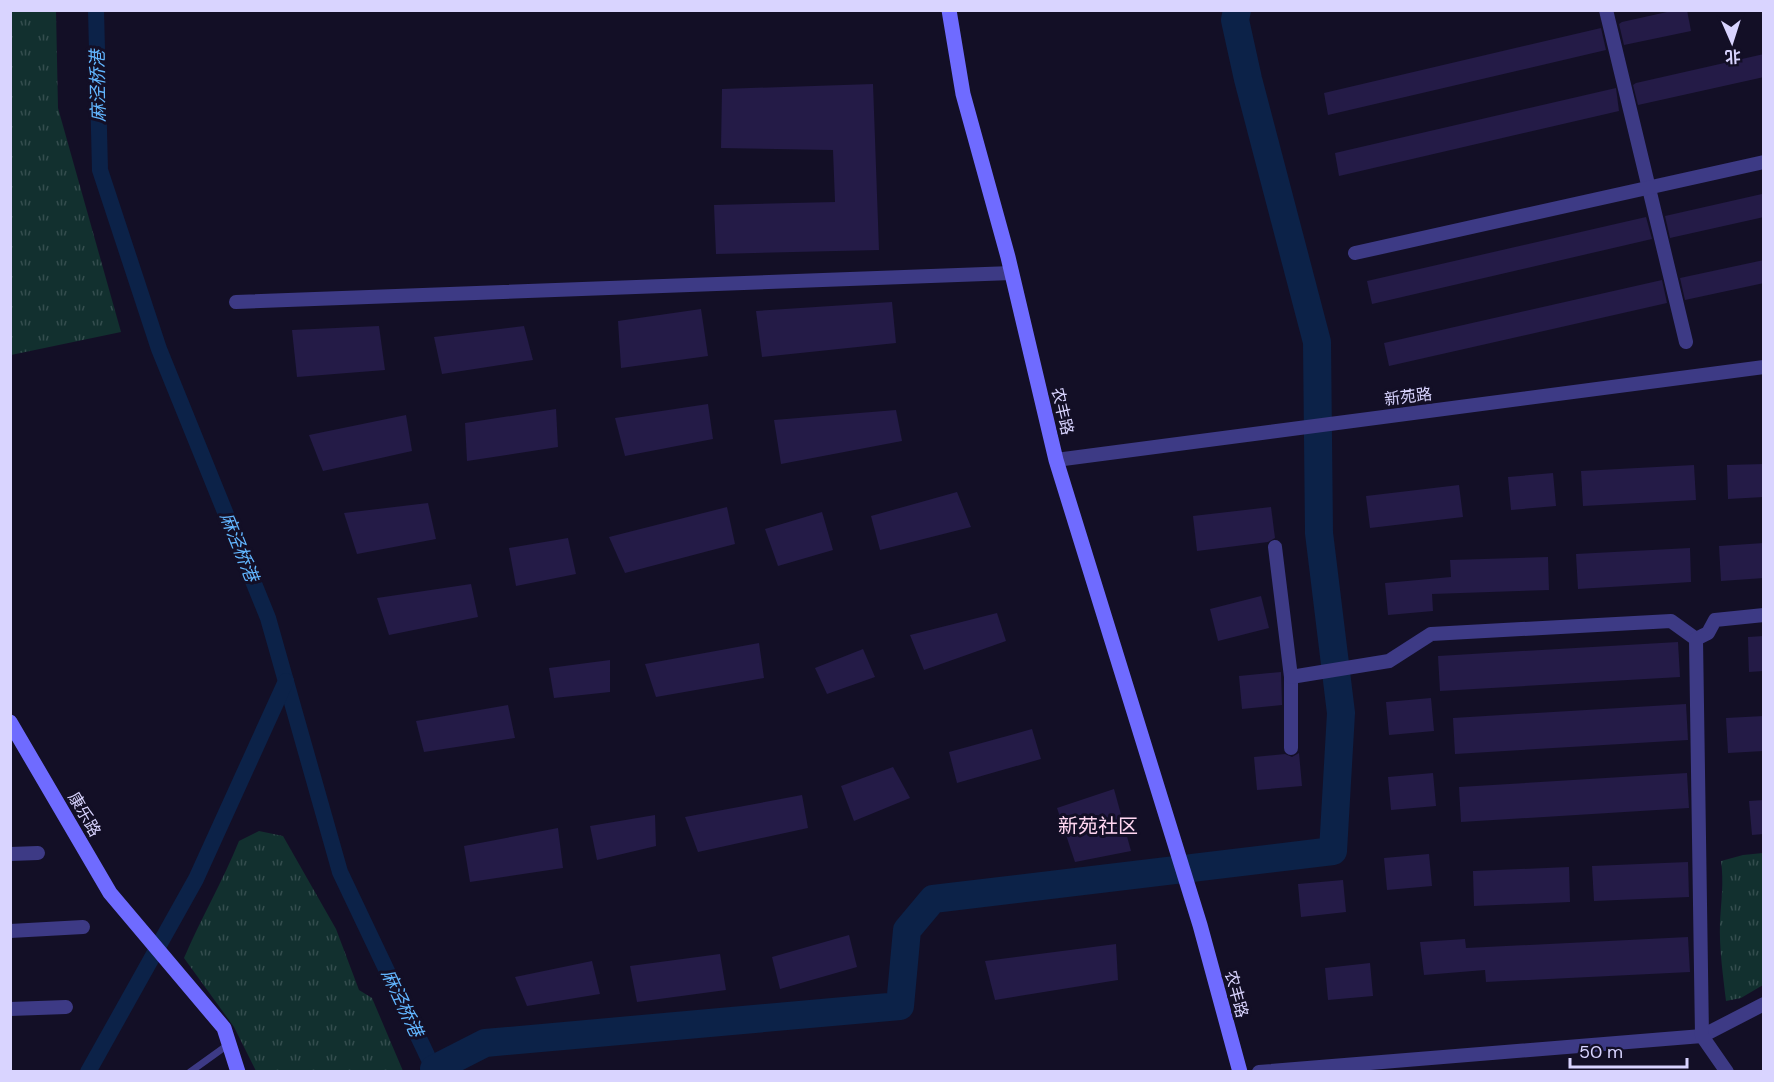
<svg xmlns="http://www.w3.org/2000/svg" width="1774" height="1082" font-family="'DM Sans','Noto Sans SC',sans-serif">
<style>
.grass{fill:url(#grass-tufts)}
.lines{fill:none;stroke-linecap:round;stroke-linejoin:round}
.canal{stroke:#0c2248;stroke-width:16}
.river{stroke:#0c2248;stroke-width:28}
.building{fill:#241b47}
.lane{stroke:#3d3a85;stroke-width:7}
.street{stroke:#3d3a85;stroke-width:14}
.secondary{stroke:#6f6bff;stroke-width:15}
.labels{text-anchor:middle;stroke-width:6;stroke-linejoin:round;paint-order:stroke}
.street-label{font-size:16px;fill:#d9d4ff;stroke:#130f26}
.water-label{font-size:18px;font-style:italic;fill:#62b6ff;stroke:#130f26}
.quarter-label{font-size:20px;fill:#ffd6f0;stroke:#130f26}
</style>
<defs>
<pattern id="grass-tufts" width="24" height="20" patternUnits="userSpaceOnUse" patternTransform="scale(1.5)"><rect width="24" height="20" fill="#12302f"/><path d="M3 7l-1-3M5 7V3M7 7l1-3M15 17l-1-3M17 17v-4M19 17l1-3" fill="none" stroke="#344d4e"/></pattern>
</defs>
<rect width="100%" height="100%" fill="#130f26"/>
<g class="grass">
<path d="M10,11H56L58,108L121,332L11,355Z"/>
<path d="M259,831L283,836L336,929L359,990L372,998L403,1071H256L234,1027L184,958C201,918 223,881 239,841Z"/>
<path d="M1763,853V985L1741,998L1726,1001C1723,975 1719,948 1720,922C1721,901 1724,883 1721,861L1743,855Z"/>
</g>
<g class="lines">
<g class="canal">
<path d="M96,10L100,170L159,349L268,618L340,872L435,1072"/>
<path d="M88,1072L196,879L286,681"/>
</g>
<path class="river" d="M434,1069L485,1043L900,1006L907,930L933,899L1333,851L1341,713L1319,533L1317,342L1248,79L1235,20L1237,10"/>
</g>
<g class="building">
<path d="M1676,10H1687L1691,31L1624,45L1619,24L1622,22Z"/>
<path d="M1601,28L1606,50L1328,115L1324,93Z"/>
<path d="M1764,54V77L1638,105L1633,85L1636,83Z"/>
<path d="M873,84L879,250L716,254L714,205L835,202L833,150L721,148L722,89Z"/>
<path d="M1616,88L1619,111L1339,176L1335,153Z"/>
<path d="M1762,194L1764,217L1670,238L1665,216Z"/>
<path d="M1646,217L1652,239L1372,304L1367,281Z"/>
<path d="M1764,260V283L1685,300L1680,278Z"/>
<path d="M1662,280L1667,303L1389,366L1384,343Z"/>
<path d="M892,302L896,343L762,357L756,311Z"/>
<path d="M701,309L708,356L621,368L618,321Z"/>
<path d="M379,326L385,370L297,377L292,330Z"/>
<path d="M524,326L533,360L442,374L434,337Z"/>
<path d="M708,404L713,439L625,456L615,418Z"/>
<path d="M556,409L558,447L467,461L465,423Z"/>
<path d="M896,410L902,441L781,464L774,420Z"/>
<path d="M406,415L412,451L323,471L309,435Z"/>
<path d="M1764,464V497L1728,499L1727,465Z"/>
<path d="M1694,465L1696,500L1583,506L1581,471Z"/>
<path d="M1553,473L1556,506L1511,510L1508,477Z"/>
<path d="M1459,485L1463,517L1370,528L1366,496Z"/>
<path d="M957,492L971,527L880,550L871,516Z"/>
<path d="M428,503L436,539L357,554L344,513Z"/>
<path d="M727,507L735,544L625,573L609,537Z"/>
<path d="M1271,507L1275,538L1268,542L1197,551L1193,516Z"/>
<path d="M822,512L833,550L778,566L765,529Z"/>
<path d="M568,538L576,574L516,586L509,548Z"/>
<path d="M1764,543V578L1721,581L1719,546Z"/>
<path d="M1690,548L1691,582L1578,589L1576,554Z"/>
<path d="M1548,557L1549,590L1432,594L1433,611L1388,615L1385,583L1451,577L1450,560Z"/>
<path d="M471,584L478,617L389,635L377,598Z"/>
<path d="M1261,596L1269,628L1218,641L1210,609Z"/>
<path d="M997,613L1006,641L924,670L910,635Z"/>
<path d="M1764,636V671L1749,672L1748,637Z"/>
<path d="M1678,642L1680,677L1440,691L1438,656Z"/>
<path d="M759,643L764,678L656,697L645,664Z"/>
<path d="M863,649L875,677L827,694L815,668Z"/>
<path d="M610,660V692L554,698L549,668Z"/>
<path d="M1281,672L1282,705L1242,709L1239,676Z"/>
<path d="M1431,698L1434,731L1389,735L1386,702Z"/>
<path d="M1686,704L1688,740L1455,754L1453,718Z"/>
<path d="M508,705L515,738L424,752L416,721Z"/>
<path d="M1764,716V751L1728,753L1726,718Z"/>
<path d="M1032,729L1041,759L957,783L949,752Z"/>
<path d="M1299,753L1302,786L1257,790L1254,757L1285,754L1292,757Z"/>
<path d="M893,767L910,798L854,821L841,786Z"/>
<path d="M1433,773L1436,806L1391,810L1388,777Z"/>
<path d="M1687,773L1689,808L1461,822L1459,787Z"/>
<path d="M1114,789L1131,851L1075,862L1057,808Z"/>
<path d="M802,795L808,828L698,852L685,817Z"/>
<path d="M1764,800V834L1752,835L1749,801Z"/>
<path d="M655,815L656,846L597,860L590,826Z"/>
<path d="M558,828L563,868L470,882L464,846Z"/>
<path d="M1429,854L1432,886L1387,890L1384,858Z"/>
<path d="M1688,862L1689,897L1594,901L1592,866Z"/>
<path d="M1569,867L1570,902L1474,906L1473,871Z"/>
<path d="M1343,880L1346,912L1301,917L1298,884Z"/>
<path d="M849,935L857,967L780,989L772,957Z"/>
<path d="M1688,937L1690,972L1486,982L1485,970L1424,975L1420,942L1465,939L1466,948Z"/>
<path d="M1116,944L1118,980L995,1000L985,961Z"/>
<path d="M720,954L726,990L637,1002L630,966Z"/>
<path d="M592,961L600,994L527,1006L515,977Z"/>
<path d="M1370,963L1373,996L1328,1000L1325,968Z"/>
</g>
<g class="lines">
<path class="lane" d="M190,1072L229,1044"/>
<g class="street">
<path d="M1606,10L1686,342"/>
<path d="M1355,253L1764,162"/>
<path d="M236,302L1012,273"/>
<path d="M1056,460L1764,367"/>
<path d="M1275,547L1291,677V748"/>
<path d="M1291,677L1389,661L1431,634L1671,621L1696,639"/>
<path d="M10,854L38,853"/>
<path d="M10,931L83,927"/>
<path d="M10,1009L66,1007"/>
<path d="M1259,1072L1702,1036L1764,1004"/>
<path d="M1727,1072L1702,1036L1696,639L1708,633L1715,620L1764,615"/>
</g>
<g class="secondary">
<path d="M949,10L963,94L1008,257L1056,460L1200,925L1240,1072"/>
<path d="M10,722L110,893L224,1028L238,1072"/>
</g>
</g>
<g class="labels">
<g class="street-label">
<text transform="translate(1408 396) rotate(-7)" y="6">新苑路</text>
<text transform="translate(1063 411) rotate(77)" y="6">农丰路</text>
<text transform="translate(85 814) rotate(60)" y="6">康乐路</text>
<text transform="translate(1237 994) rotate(75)" y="6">农丰路</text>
</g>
<g class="water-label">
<text transform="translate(98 86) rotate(-91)" y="6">麻泾桥港</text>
<text transform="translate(239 547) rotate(68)" y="6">麻泾桥港</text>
<text transform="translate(402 1003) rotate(65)" y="6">麻泾桥港</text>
</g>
<g class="quarter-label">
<text x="1098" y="833">新苑社区</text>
</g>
</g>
<rect width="1774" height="1082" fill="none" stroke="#d9d4ff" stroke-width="24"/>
<g transform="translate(1732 42) rotate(177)" stroke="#130f26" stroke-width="4.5" paint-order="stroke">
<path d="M0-4.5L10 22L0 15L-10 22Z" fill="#d9d4ff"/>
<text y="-9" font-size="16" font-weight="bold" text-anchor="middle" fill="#d9d4ff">北</text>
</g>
<path d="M1570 1058v9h117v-9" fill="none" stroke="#d9d4ff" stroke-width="3"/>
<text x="1579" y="1058" font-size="18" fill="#d9d4ff" stroke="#130f26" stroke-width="4.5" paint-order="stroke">50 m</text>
</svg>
